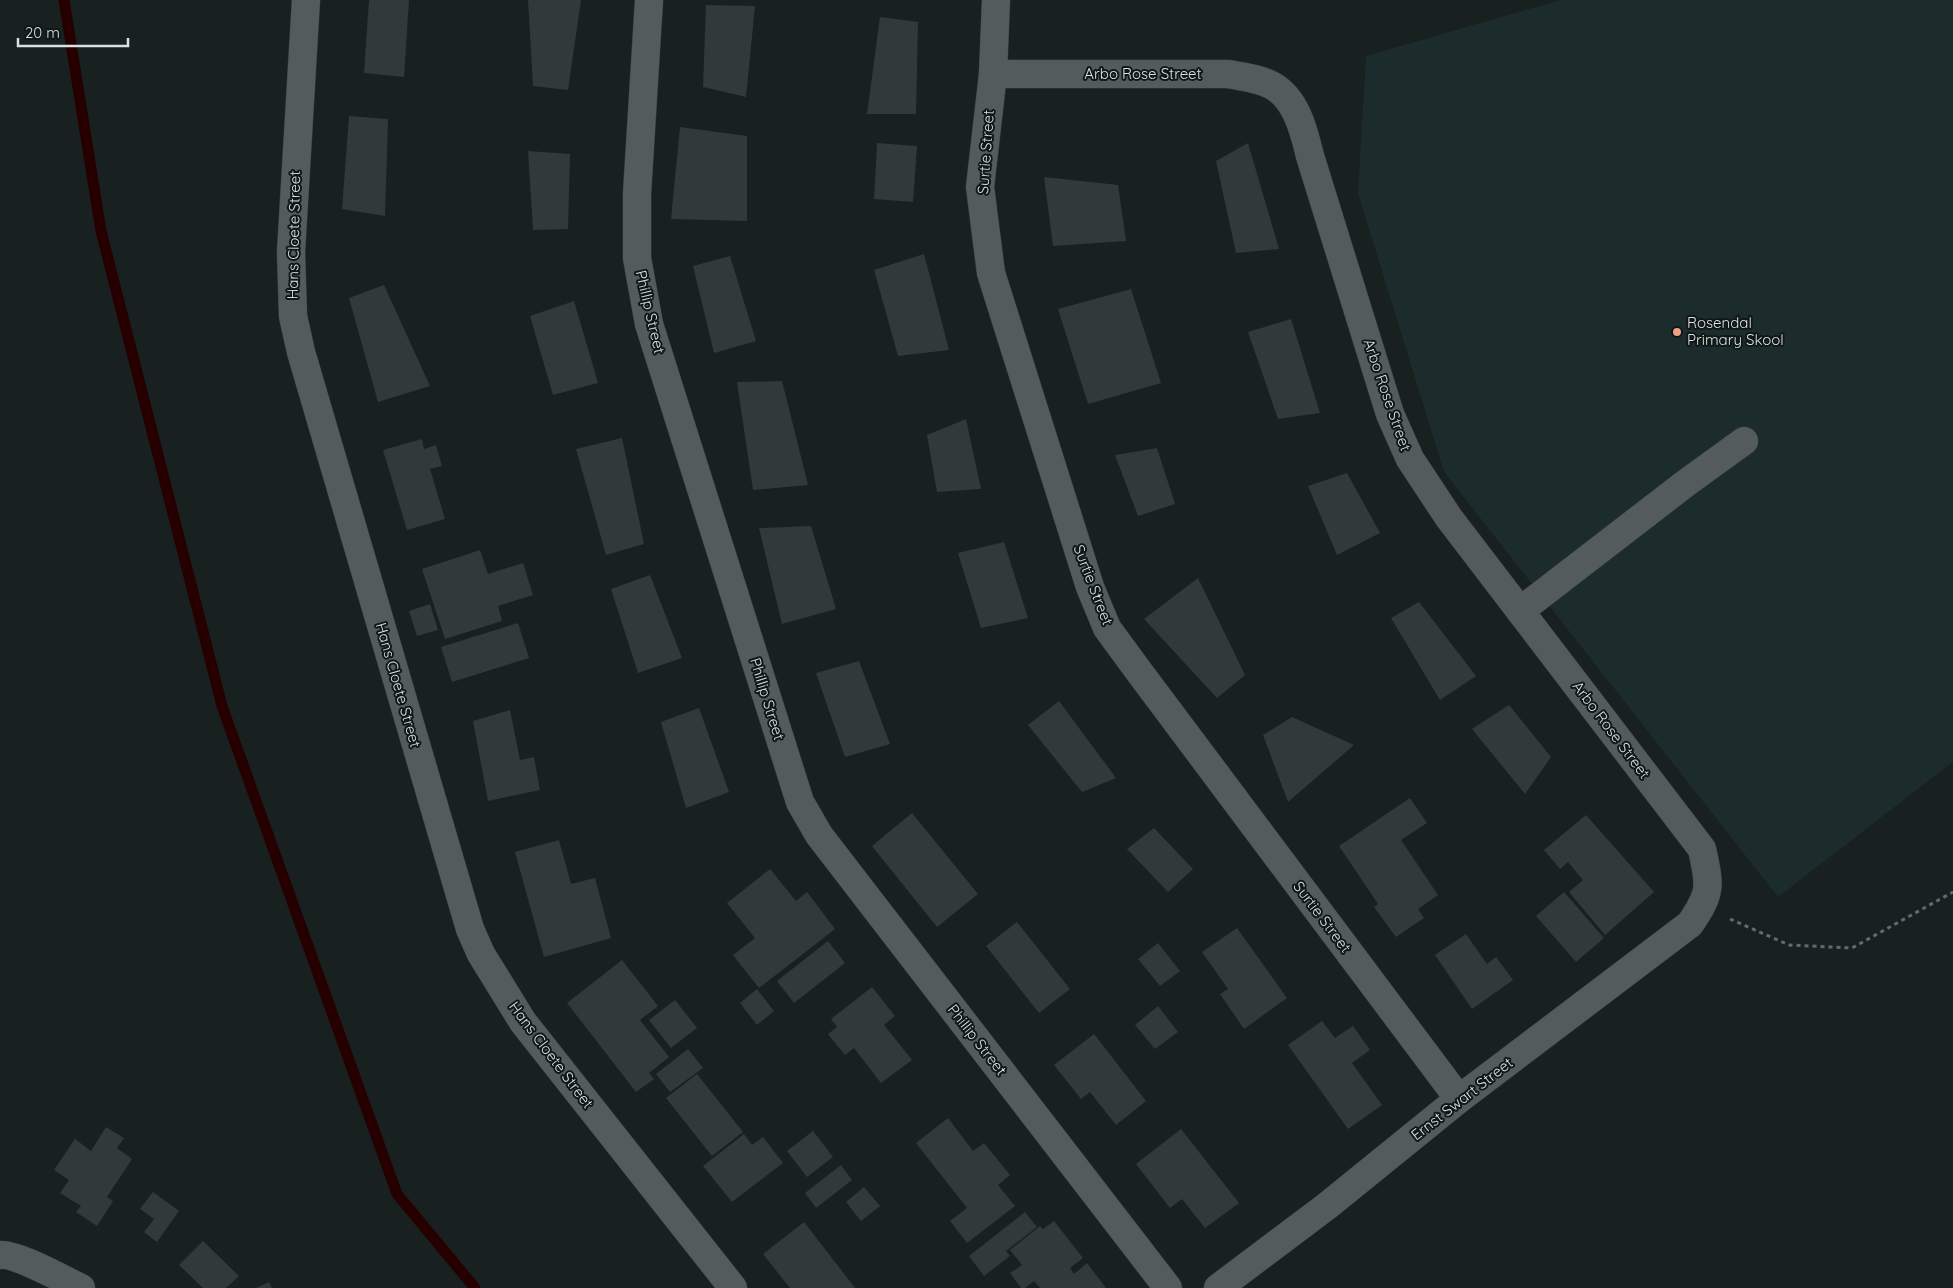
<svg xmlns="http://www.w3.org/2000/svg" width="1953" height="1288" font-family="Quicksand,sans-serif">
<style>
.built{fill:#1c2b2c}
.lines{fill:none;stroke-linecap:round;stroke-linejoin:round}
.stream{stroke:#260000;stroke-width:11}
.building{fill:#31393a}
.minor-casing{stroke:#383d3e;stroke-width:29}
.path{stroke:#646a6b;stroke-width:3;stroke-dasharray:4 4;stroke-linecap:butt}
.minor{stroke:#535b5c;stroke-width:28}
.poi-dot{fill:#f39f84;stroke:#0f1717;stroke-width:2}
.labels{text-anchor:middle;stroke-width:4;stroke-linejoin:round;paint-order:stroke}
.street-label{font-size:15px;fill:#dbe0e1;stroke:#0f1717}
.poi-label{font-size:15px;fill:#dbe0e1;stroke:#0f1717;text-anchor:start}
</style>
<rect width="100%" height="100%" fill="#182020"/>
<path class="built" d="M1560,0H1953V762L1778,897L1444,472L1358,193L1366,56Z"/>
<g class="lines">
<path class="stream" d="M64,0L101,231L222,706L397,1194L475,1288"/>
</g>
<g class="building">
<path d="M369,0H409L404,77L364,73Z"/>
<path d="M528,0H581L568,90L533,86Z"/>
<path d="M706,5L755,6L746,97L703,87Z"/>
<path d="M880,17L918,22L916,114H867Z"/>
<path d="M349,116L388,119L385,216L342,209Z"/>
<path d="M680,127L747,136V221L671,219Z"/>
<path d="M877,143L917,146L913,202L874,199Z"/>
<path d="M1248,143L1279,249L1236,253L1216,161Z"/>
<path d="M528,151L570,154L568,229L533,230Z"/>
<path d="M1044,177L1118,185L1126,241L1053,246Z"/>
<path d="M924,254L949,350L898,356L874,270Z"/>
<path d="M730,256L756,341L714,353L693,266Z"/>
<path d="M384,285L430,386L378,402L349,298Z"/>
<path d="M1131,289L1161,383L1088,404L1058,309Z"/>
<path d="M574,301L598,383L553,395L530,316Z"/>
<path d="M1291,319L1320,413L1278,419L1248,332Z"/>
<path d="M782,381L808,485L753,490L737,382Z"/>
<path d="M966,419L981,489L937,492L927,435Z"/>
<path d="M622,438L644,544L606,555L576,449Z"/>
<path d="M422,439L424,449L436,445L442,466L430,469L445,519L407,530L383,450Z"/>
<path d="M1157,448L1175,504L1138,516L1115,455Z"/>
<path d="M1347,473L1380,533L1337,555L1308,486Z"/>
<path d="M811,526L836,609L782,624L759,528Z"/>
<path d="M1004,542L1028,618L981,628L958,553Z"/>
<path d="M480,550L488,574L523,563L533,595L498,606L502,621L445,639L422,569Z"/>
<path d="M650,575L682,658L638,673L611,589Z"/>
<path d="M1198,578L1245,675L1217,698L1144,619Z"/>
<path d="M1419,602L1476,676L1440,700L1391,618Z"/>
<path d="M430,604L438,630L417,636L409,611Z"/>
<path d="M518,623L529,658L452,682L441,647Z"/>
<path d="M859,661L890,744L845,757L816,673Z"/>
<path d="M1059,701L1116,778L1082,792L1028,725Z"/>
<path d="M1509,705L1551,757L1525,794L1472,729Z"/>
<path d="M699,708L729,792L686,808L661,722Z"/>
<path d="M510,710L520,760L534,757L540,790L488,801L473,721Z"/>
<path d="M1292,717L1354,745L1288,802L1263,735Z"/>
<path d="M1410,798L1427,823L1401,840L1438,895L1418,909L1424,918L1396,937L1374,907L1378,904L1339,846Z"/>
<path d="M912,813L978,894L937,927L872,846Z"/>
<path d="M1586,815L1654,892L1605,935L1569,892L1583,880L1568,862L1560,869L1544,850Z"/>
<path d="M1154,828L1193,869L1168,892L1127,849Z"/>
<path d="M559,840L571,884L595,878L611,938L544,957L515,852Z"/>
<path d="M770,869L796,901L807,892L835,929L759,988L733,955L755,938L727,903Z"/>
<path d="M1564,892L1604,938L1576,962L1536,916Z"/>
<path d="M1017,922L1070,989L1039,1013L986,946Z"/>
<path d="M1237,928L1287,998L1244,1029L1220,994L1228,989L1202,952Z"/>
<path d="M1466,934L1487,964L1496,957L1513,980L1472,1009L1435,955Z"/>
<path d="M828,941L845,963L794,1003L777,981Z"/>
<path d="M1158,943L1180,971L1160,986L1138,959Z"/>
<path d="M622,960L658,1006L640,1020L669,1057L649,1073L654,1079L636,1092L567,1003Z"/>
<path d="M872,987L895,1016L884,1025L912,1060L881,1083L854,1048L845,1055L828,1034L837,1027L831,1019Z"/>
<path d="M757,989L774,1011L757,1025L740,1003Z"/>
<path d="M675,1000L697,1028L671,1048L649,1020Z"/>
<path d="M1158,1006L1178,1032L1155,1049L1135,1025Z"/>
<path d="M1322,1021L1335,1038L1353,1026L1370,1050L1352,1063L1382,1105L1348,1129L1288,1045Z"/>
<path d="M1094,1034L1146,1101L1116,1125L1090,1092L1081,1099L1054,1065Z"/>
<path d="M688,1049L703,1068L670,1092L656,1074Z"/>
<path d="M697,1074L743,1132L712,1156L666,1098Z"/>
<path d="M948,1118L973,1151L984,1143L1010,1175L998,1185L1015,1206L967,1243L950,1221L967,1208L916,1143Z"/>
<path d="M106,1127L124,1138L117,1148L132,1159L107,1197L113,1201L97,1226L76,1212L81,1206L60,1193L69,1180L54,1170L75,1139L91,1151Z"/>
<path d="M1181,1129L1239,1203L1205,1228L1182,1199L1170,1208L1136,1164Z"/>
<path d="M813,1131L833,1157L807,1177L787,1151Z"/>
<path d="M744,1134L752,1145L763,1137L783,1163L732,1202L703,1166Z"/>
<path d="M841,1165L852,1180L816,1208L805,1193Z"/>
<path d="M864,1187L880,1206L861,1221L846,1202Z"/>
<path d="M153,1192L179,1211L157,1242L144,1232L154,1219L140,1209Z"/>
<path d="M1025,1212L1037,1227L1006,1251L1010,1256L984,1276L969,1256Z"/>
<path d="M1054,1221L1083,1258L1070,1268L1074,1274L1087,1263L1106,1288H1040L1034,1281L1025,1288H1021L1010,1273L1022,1265L1010,1250L1040,1226L1043,1229Z"/>
<path d="M804,1222L855,1288H790L763,1254Z"/>
<path d="M203,1241L239,1276L226,1288H203L179,1265Z"/>
<path d="M269,1282L272,1288H256Z"/>
</g>
<g class="lines">
<defs>
<g id="minor">
<path d="M306,0L291,252L293,316L301,352L470,929L481,954L523,1022L733,1288"/>
<path d="M649,0L637,194V258L649,324L800,802L819,835L1168,1288"/>
<path d="M996,0L993,74L980,187L991,273L1090,587L1107,628L1140,673L1459,1099"/>
<path d="M993,74H1228C1243,77 1259,78 1273,86C1297,100 1304,132 1310,156L1390,414L1410,459L1449,518L1702,849C1710,886 1712,892 1690,924L1459,1099L1327,1206L1218,1288"/>
<path d="M1520,611L1686,483L1744,441"/>
<path d="M0,1255C16,1253 64,1280 81,1288"/>
</g>
</defs>
<use href="#minor" class="minor-casing"/>
<path class="path" d="M1730,919L1789,945L1852,948L1953,892"/>
<use href="#minor" class="minor"/>
</g>
<circle class="poi-dot" cx="1677" cy="332" r="5"/>
<g class="labels">
<g class="street-label">
<text x="1143" y="79">Arbo Rose Street</text>
<text transform="translate(986 152) rotate(-86)" y="5">Surtie Street</text>
<text transform="translate(294 235) rotate(-89)" y="5">Hans Cloete Street</text>
<text transform="translate(650 312) rotate(77)" y="5">Phillip Street</text>
<text transform="translate(1387 395) rotate(71)" y="5">Arbo Rose Street</text>
<text transform="translate(1093 585) rotate(69)" y="5">Surtie Street</text>
<text transform="translate(398 685) rotate(74)" y="5">Hans Cloete Street</text>
<text transform="translate(767 699) rotate(73)" y="5">Phillip Street</text>
<text transform="translate(1611 730) rotate(53)" y="5">Arbo Rose Street</text>
<text transform="translate(1322 917) rotate(53)" y="5">Surtie Street</text>
<text transform="translate(977 1040) rotate(52)" y="5">Phillip Street</text>
<text transform="translate(551 1055) rotate(53)" y="5">Hans Cloete Street</text>
<text transform="translate(1462 1099) rotate(-38)" y="5">Ernst Swart Street</text>
</g>
<g class="poi-label">
<text x="1687" y="328">Rosendal<tspan x="1687" dy="17">Primary Skool</tspan></text>
</g>
</g>
<path d="M18 38v8h110v-8" fill="none" stroke="#dbe0e1" stroke-width="2.5"/>
<text x="25" y="38" font-size="15" fill="#dbe0e1" stroke="#0f1717" stroke-width="4" paint-order="stroke">20 m</text>
</svg>
